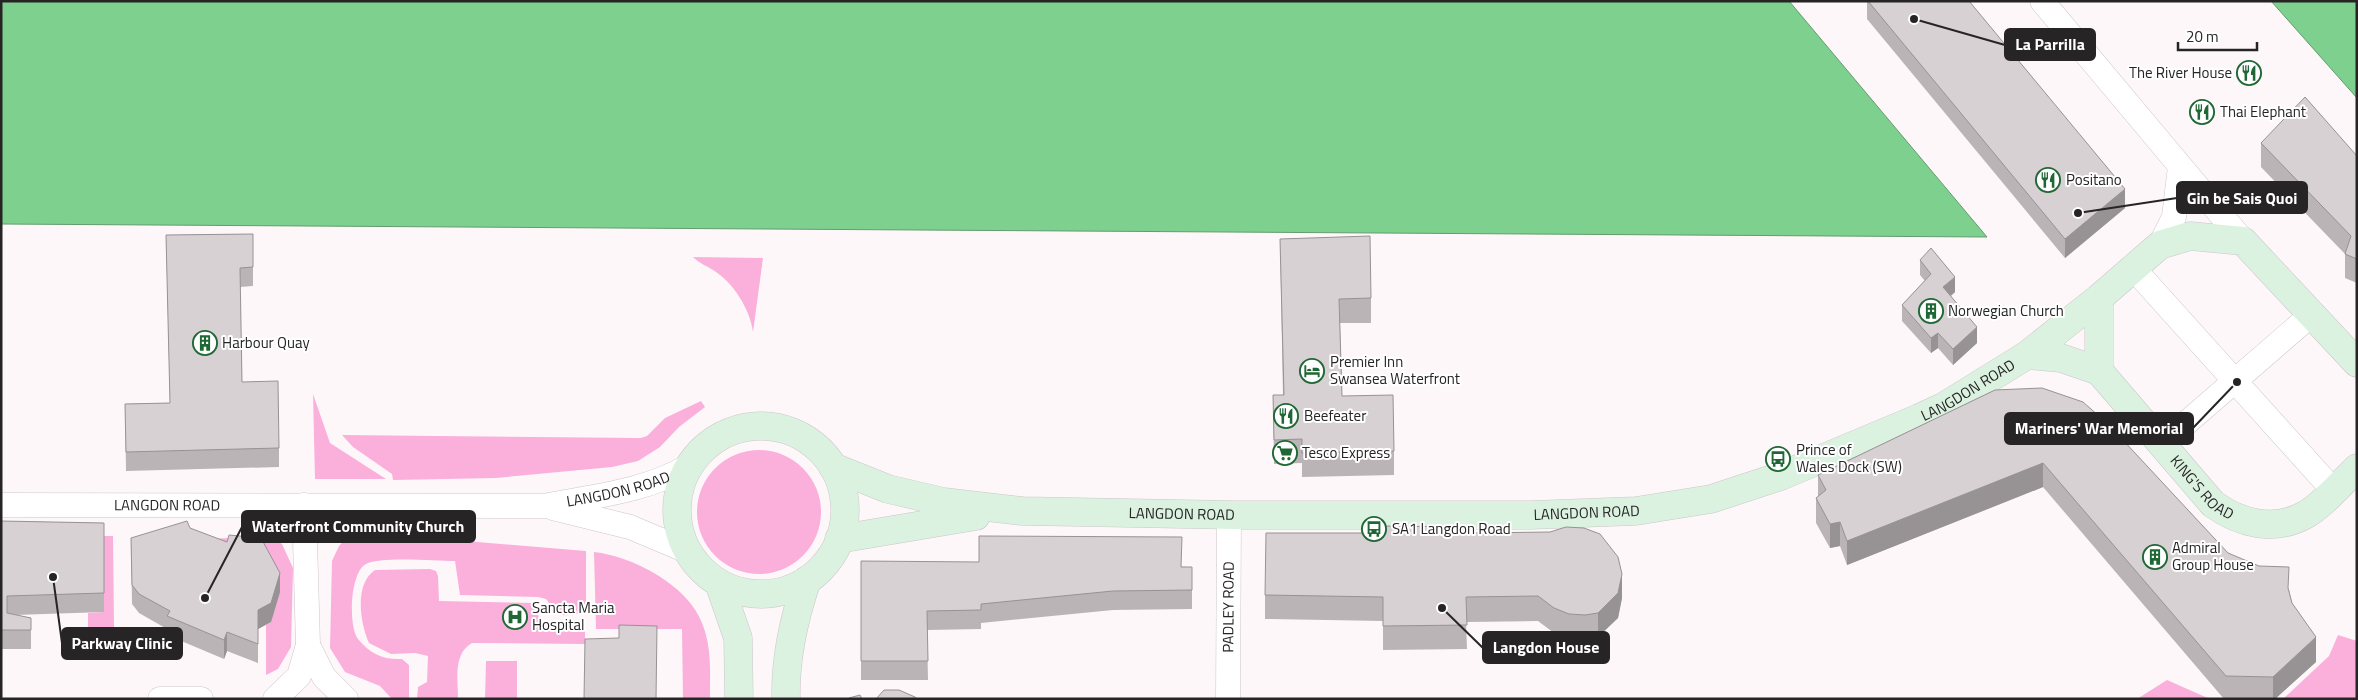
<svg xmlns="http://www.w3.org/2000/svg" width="2358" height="700" font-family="'Titillium Web',sans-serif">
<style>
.green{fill:#fab0db}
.water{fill:#7ed08f;stroke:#649c6f}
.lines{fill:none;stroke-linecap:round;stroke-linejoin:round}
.street-casing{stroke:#cdc6ca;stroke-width:25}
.secondary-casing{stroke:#cdc6ca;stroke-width:29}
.street{stroke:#fff;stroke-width:24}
.secondary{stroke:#daf2df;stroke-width:28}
.wall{fill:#bab4b6}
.shaded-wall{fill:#979294}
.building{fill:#d8d1d4;stroke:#979294}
.labels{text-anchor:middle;stroke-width:4;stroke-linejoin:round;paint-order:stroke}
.poi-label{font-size:15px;fill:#262425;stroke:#fff;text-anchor:start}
.street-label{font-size:15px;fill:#262425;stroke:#fff}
.leader{fill:none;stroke:#262425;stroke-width:2}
.callout-dot{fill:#262425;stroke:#fff;stroke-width:2}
.callout{fill:#262425;stroke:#262425;stroke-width:2}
.callout-label{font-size:16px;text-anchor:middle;font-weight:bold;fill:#fff}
</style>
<rect width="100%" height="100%" fill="#fef7fa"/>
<g class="green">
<path d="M693,257L763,258L753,332C750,309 733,282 713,270C705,265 700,264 693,257Z"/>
<path d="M313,394L330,443L386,479H315Z"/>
<path d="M701,401L705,407L679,427L660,447L638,461L612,467L496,478L393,480L392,474L353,447L342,435L641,438L647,436L665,418Z"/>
<circle cx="759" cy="512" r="62"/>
<path d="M1,535L113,536L114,627L108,632H88V613L104,612Z"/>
<path d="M269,536L282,544L293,568L291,647L278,669L266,675V625L271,622L187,540Z"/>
<path d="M346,538L453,540L586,551V610C581,615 561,617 555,613C551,610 550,603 546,599L538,597L460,595L455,561C436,561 381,556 366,564C350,572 348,626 358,639C370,654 384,660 402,659L409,665V699H392L380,686L345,672L330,648L332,561L339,546Z"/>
<path d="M594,552C632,556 688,585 702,623C712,647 710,673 710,699H683L682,629H596Z"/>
<path d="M430,569L436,571L438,576L439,601L537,603L539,622L585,623V644L472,643C453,654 458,679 458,699H417L418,687L427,682L428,656L415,653L391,654L369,643C360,623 354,584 375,570Z"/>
<path d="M2338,635L2357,641V699H2283L2329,656Z"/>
<path d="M486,661H517V699H485Z"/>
<path d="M2167,680L2210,699H2137Z"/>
</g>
<g class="water">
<path d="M1,1H1789L1987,237L1,224Z"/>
<path d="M2271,1H2357V98Z"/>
</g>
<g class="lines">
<defs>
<g id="street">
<path d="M2042,1L2243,241"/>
<path d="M2160,245L2174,217L2180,167"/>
<path d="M2134,269L2333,490"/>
<path d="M2162,444L2311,315"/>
<path id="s1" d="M1,505L544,506C594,496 644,492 689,466"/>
<path d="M553,508L630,527L687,551"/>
<path d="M308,645L324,677L346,699"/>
<path d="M160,699H201"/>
<path d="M275,699L299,676L308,645L304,505"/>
<path id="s2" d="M1228,699L1229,515"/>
</g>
<g id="secondary">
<path id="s3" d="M2099,298V371L2213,504C2241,524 2274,532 2305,515C2322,506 2342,482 2357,468"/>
<path d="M2027,355L2061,358L2099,371"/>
<circle cx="761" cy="510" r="84"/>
<path id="s4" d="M833,467L888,489L944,502L1022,511L1235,515H1531L1636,511L1711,499L1781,476L1919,418L1943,407L2027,355L2099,298L2160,245L2190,236L2243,241L2357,363"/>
<path d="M839,539L976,516"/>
<path d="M719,583L738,638L739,699"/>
<path d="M786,699C785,658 794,618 807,580"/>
</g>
</defs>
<use href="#street" class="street-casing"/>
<use href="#secondary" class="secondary-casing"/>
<use href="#street" class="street"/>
<use href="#secondary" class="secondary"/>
</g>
<g class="wall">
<path d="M1867,1H1969L2125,208L2065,258L1867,19Z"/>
<path d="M2261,143L2357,156V283L2345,278V254L2261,167Z"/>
<path d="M253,234V286L240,287L242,382L279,448V467L126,471L125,404L170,403L166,235Z"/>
<path d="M1280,239L1371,298V323H1340L1342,396L1394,451V475L1302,477V463L1274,464L1273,395H1283Z"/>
<path d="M1920,260L1955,292L1951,296L1977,343L1953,365L1938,348L1931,353L1902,321V305L1925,281L1920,275Z"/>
<path d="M1995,390L2228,553L2289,590L2292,603L2316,662L2275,699H2224L2043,487L1847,565L1840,546L1830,548L1816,523V498L1818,497V475Z"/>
<path d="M1,521L104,523V612L15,615L31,618V649H1Z"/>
<path d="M190,528L280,592L271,622L258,629V663L227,651L224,659L167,635V629L139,613L132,604L131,538Z"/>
<path d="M1475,533L1622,598L1618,618L1598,637L1585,640L1569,639L1554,633L1538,621L1466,622L1467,649L1383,650V621L1265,619V595Z"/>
<path d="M861,561L1192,567V609L1113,610L981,623V629L927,630L928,680H861Z"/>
</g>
<g class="shaded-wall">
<path d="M2125,189V208L2065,258V239Z"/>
<path d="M1955,277V292L1943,302V287Z"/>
<path d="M1977,327V343L1953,365V349Z"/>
<path d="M1938,333V348L1931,353V338Z"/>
<path d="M2043,463V487L1847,565V541Z"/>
<path d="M1840,522V546L1830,548V524Z"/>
<path d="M280,573V592L271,622L258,629V610Z"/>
<path d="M1622,574V598L1618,618L1598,637V613Z"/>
<path d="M227,632V651L224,659V640Z"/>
<path d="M2316,637V662L2275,699H2273V677Z"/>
</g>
<g class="building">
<path d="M1868,1H1969L2125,189L2065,239Z"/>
<path d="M2305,97L2357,156V259L2345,254L2351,236L2261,143Z"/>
<path d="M253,234V267L240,268L242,382L278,381L279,448L126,452L125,404L170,403L166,235Z"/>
<path d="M1370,236L1371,298L1339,299L1342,396L1393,395L1394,451L1302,453V439L1274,440L1273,395H1284L1280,239Z"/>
<path d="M1931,248L1955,277L1943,287L1977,327L1953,349L1938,333L1931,338L1902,305L1931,274L1920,260Z"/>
<path d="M2042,388L2083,402L2108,424L2228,553L2259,566L2289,567L2288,588L2292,603L2316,637L2273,677L2226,676L2043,463L1847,541L1840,522L1830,524L1816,498L1826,490L1818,475L1995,390Z"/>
<path d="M1,521L104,523V593L7,596V613L31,618V630H1Z"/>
<path d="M187,521L190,528L227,542L229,535L261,538L280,573L271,603L258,610V644L227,632L224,640L167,616L170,611L139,594L132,585L131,538Z"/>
<path d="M1377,526L1474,527L1475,533L1550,532L1566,527L1584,528L1600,534L1618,557L1622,574L1618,593L1598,613L1585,615L1569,614L1554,608L1538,596L1466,597L1467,625L1383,626V597L1265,595L1266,533H1377Z"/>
<path d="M979,536L1182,537L1181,567H1192V590L1113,591L981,604V610L927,611L928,661H861V561L979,562Z"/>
<path d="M619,625L657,626L656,699H584L585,639L619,638Z"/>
<path d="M884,690H899L915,697L917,699H876Z"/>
<path d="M860,695L862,699H849V698Z"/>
</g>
<defs>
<symbol id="restaurant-ring" viewBox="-11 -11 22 22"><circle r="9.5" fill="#fff" stroke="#1f6835" stroke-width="1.5"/><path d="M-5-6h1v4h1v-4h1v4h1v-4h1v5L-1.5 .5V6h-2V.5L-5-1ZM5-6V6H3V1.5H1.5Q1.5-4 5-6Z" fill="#1f6835"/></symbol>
<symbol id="building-ring" viewBox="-11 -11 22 22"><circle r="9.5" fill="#fff" stroke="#1f6835" stroke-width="1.5"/><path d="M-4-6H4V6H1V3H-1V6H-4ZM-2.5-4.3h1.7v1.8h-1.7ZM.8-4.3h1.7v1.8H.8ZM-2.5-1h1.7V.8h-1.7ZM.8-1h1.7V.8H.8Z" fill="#1f6835"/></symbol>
<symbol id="hotel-ring" viewBox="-11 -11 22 22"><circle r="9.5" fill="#fff" stroke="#1f6835" stroke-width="1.5"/><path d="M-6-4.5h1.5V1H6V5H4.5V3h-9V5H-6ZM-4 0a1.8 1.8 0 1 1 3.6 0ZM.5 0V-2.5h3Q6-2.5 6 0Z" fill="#1f6835"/></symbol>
<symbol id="supermarket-ring" viewBox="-11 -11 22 22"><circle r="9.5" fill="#fff" stroke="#1f6835" stroke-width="1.5"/><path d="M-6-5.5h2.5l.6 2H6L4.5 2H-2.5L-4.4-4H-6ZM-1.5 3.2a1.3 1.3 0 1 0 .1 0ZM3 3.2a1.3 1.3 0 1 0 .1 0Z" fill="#1f6835"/></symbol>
<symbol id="bus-ring" viewBox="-11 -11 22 22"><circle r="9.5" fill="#fff" stroke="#1f6835" stroke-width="1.5"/><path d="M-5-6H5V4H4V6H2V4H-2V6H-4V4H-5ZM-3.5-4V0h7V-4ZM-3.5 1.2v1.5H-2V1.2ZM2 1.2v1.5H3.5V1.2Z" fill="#1f6835"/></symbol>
<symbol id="hospital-ring" viewBox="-11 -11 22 22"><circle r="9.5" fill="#fff" stroke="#1f6835" stroke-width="1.5"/><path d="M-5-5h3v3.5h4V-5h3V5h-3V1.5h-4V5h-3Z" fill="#1f6835"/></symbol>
</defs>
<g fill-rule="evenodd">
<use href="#restaurant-ring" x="2235" y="59" width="28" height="28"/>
<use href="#restaurant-ring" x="2188" y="98" width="28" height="28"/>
<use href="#restaurant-ring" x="2034" y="166" width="28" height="28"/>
<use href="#building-ring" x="1917" y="297" width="28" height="28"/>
<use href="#building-ring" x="191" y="329" width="28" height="28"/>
<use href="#hotel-ring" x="1298" y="357" width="28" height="28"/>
<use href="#restaurant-ring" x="1272" y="402" width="28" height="28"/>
<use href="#supermarket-ring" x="1271" y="439" width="28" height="28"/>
<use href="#bus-ring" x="1764" y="445" width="28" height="28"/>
<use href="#bus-ring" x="1360" y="515" width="28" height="28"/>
<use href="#building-ring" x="2141" y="543" width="28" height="28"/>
<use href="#hospital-ring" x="501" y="603" width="28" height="28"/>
</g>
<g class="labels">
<g class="poi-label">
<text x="2232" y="78" text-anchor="end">The River House</text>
<text x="2220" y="117">Thai Elephant</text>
<text x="2066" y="185">Positano</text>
<text x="1948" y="316">Norwegian Church</text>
<text x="222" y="348">Harbour Quay</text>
<text x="1330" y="367">Premier Inn<tspan x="1330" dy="17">Swansea Waterfront</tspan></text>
<text x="1304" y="421">Beefeater</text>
<text x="1796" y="455">Prince of<tspan x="1796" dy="17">Wales Dock (SW)</tspan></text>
<text x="1302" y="458">Tesco Express</text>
<text x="1392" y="534">SA1 Langdon Road</text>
<text x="2172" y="553">Admiral<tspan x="2172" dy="17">Group House</tspan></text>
<text x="532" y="613">Sancta Maria<tspan x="532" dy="17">Hospital</tspan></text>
</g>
<g class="street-label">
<text dy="5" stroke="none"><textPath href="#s4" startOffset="1165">LANGDON ROAD</textPath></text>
<text dy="5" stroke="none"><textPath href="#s3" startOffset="229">KING'S ROAD</textPath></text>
<text dy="5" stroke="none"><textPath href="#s1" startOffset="619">LANGDON ROAD</textPath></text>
<text dy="5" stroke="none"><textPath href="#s1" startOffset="166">LANGDON ROAD</textPath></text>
<text dy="5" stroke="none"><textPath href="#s4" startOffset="760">LANGDON ROAD</textPath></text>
<text dy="5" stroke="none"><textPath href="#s4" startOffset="355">LANGDON ROAD</textPath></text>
<text dy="5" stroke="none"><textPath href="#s2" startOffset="92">PADLEY ROAD</textPath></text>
</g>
</g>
<path class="leader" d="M1914 19L2005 45M2078 213L2177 198M2237 382L2193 428M205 598L242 527M53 577L62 643M1442 608L1483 648"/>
<g class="callout-dot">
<circle cx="1914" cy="19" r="5"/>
<circle cx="2078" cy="213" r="5"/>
<circle cx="2237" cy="382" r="5"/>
<circle cx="205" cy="598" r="5"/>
<circle cx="53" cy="577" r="5"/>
<circle cx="1442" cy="608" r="5"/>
</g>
<g class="callout">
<rect x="2005" y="29" width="90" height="31" rx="5"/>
<rect x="2177" y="182" width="130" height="31" rx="5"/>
<rect x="2005" y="413" width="188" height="31" rx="5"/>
<rect x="242" y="511" width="233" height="31" rx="5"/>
<rect x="62" y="628" width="120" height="31" rx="5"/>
<rect x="1483" y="632" width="126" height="31" rx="5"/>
</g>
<g class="callout-label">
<text x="2050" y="50">La Parrilla</text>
<text x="2242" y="204">Gin be Sais Quoi</text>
<text x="2099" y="434">Mariners' War Memorial</text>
<text x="358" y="532">Waterfront Community Church</text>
<text x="122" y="649">Parkway Clinic</text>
<text x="1546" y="653">Langdon House</text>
</g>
<rect width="2358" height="700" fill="none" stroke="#262425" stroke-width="5"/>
<path d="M2178 42v8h79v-8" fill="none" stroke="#262425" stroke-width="2.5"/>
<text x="2186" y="42" font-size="15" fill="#262425" stroke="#ffffff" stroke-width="4" paint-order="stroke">20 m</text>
</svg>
